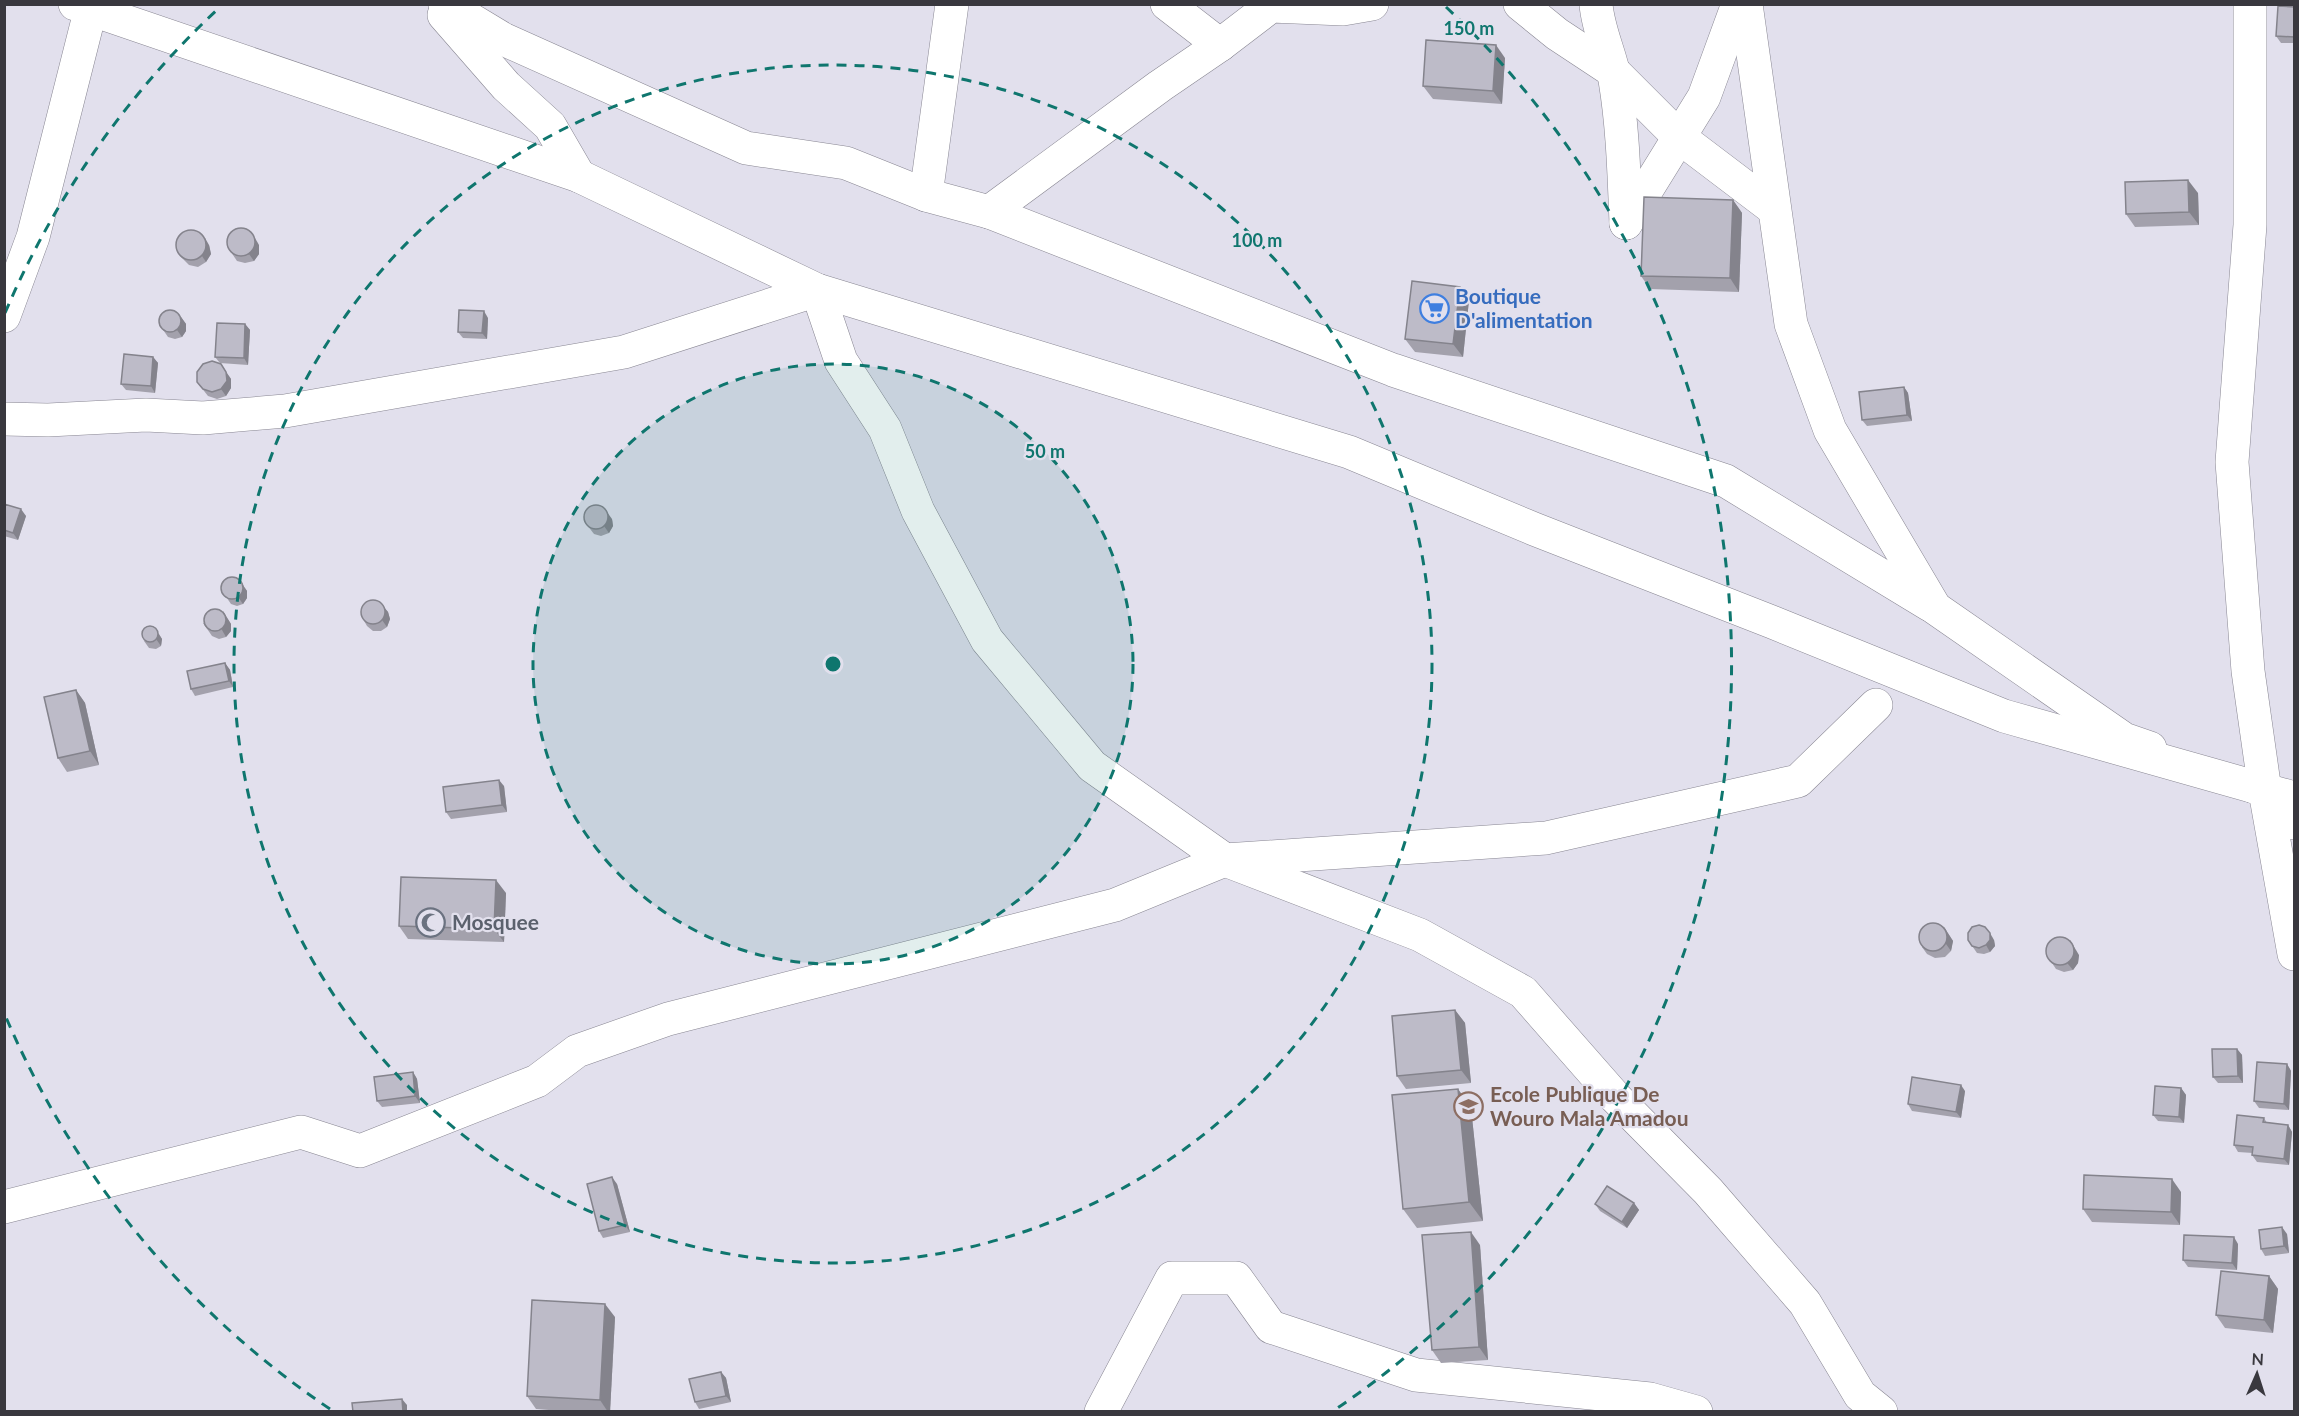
<svg xmlns="http://www.w3.org/2000/svg" width="2299" height="1416" font-family="Lato,sans-serif">
<style>
.lines{fill:none;stroke-linecap:round;stroke-linejoin:round}
.street-casing{stroke:#888692;stroke-width:34}
.secondary-casing{stroke:#888692;stroke-width:34}
.street{stroke:#fff;stroke-width:33}
.secondary{stroke:#fff;stroke-width:33}
.wall{fill:#a3a1ac}
.shaded-wall{fill:#84838c}
.building{fill:#bdbbc8;stroke:#84838c;stroke-width:1.5}
.ring{fill:none;stroke:#0f766e;stroke-width:3;stroke-dasharray:10 8}
.labels{text-anchor:middle;stroke-width:4.5;stroke-linejoin:round;paint-order:stroke}
.shop-label{font-size:21px;font-weight:bold;fill:#366cbe;stroke:#e2e0ed;text-anchor:start}
.worship-label{font-size:21px;font-weight:bold;fill:#5b616d;stroke:#e2e0ed;text-anchor:start}
.education-label{font-size:21px;font-weight:bold;fill:#785e54;stroke:#e2e0ed;text-anchor:start}
.centre{fill:#0f766e;stroke:#e2e0ed;stroke-width:3}
.ring-label{font-size:18px;text-anchor:middle;font-weight:bold;fill:#0f766e;stroke:#e2e0ed;stroke-width:4.5;stroke-linejoin:round;paint-order:stroke}
</style>
<rect width="100%" height="100%" fill="#e2e0ed"/>
<g class="lines">
<defs>
<g id="street">
<path d="M445,4L503,39L746,148L846,163L926,195L989,212L1160,86L1220,45L1271,6L1343,9L1372,4"/>
<path d="M1167,4L1220,45"/>
<path d="M1520,4L1557,34L1613,71L1679,137L1774,209"/>
<path d="M1596,4C1598,31 1611,55 1615,80C1623,128 1624,176 1626,223"/>
<path d="M1746,4L1791,324L1830,430L1935,608L2124,739L2150,748"/>
<path d="M2250,4V225L2232,462L2248,671L2265,791L2294,954"/>
<path d="M444,15L506,86L550,126L579,176"/>
<path d="M926,195L952,4"/>
<path d="M989,212L1393,370L1726,481L1930,605"/>
<path d="M1626,223L1704,97L1738,4"/>
<path d="M4,316L33,237L92,4"/>
<path d="M4,419L48,420L146,415L203,418L285,411L624,352L817,290L841,361L885,429L918,511L987,640L1092,766L1225,860L1420,935L1523,992L1616,1098L1708,1191L1805,1303L1860,1395L1881,1412"/>
<path d="M2252,786L2265,791L2294,823"/>
<path d="M4,1207L301,1132L360,1151L537,1081L577,1051L668,1019L1115,905L1225,860L1546,838L1798,781L1876,705"/>
<path d="M1101,1412L1172,1278H1236L1271,1327L1416,1375L1650,1399L1696,1412"/>
</g>
<path id="secondary" d="M75,4L579,176L817,290L1349,452L1534,529L1772,622L2004,716L2294,798"/>
</defs>
<use href="#street" class="street-casing"/>
<use href="#secondary" class="secondary-casing"/>
<use href="#street" class="street"/>
<use href="#secondary" class="secondary"/>
</g>
<g class="wall">
<path d="M2295,7V43H2281L2276,36Z"/>
<path d="M1505,58L1502,104L1433,99L1423,86Z"/>
<path d="M2198,193L2199,225L2135,227L2126,214Z"/>
<path d="M1733,200L1742,213L1739,292L1650,289L1641,276Z"/>
<path d="M209,245L211,254L206,262L198,267L189,265L182,258L177,252Z"/>
<path d="M259,245V254L254,261L245,263L237,261L227,246Z"/>
<path d="M1460,287L1469,300L1463,357L1415,352L1405,339Z"/>
<path d="M181,317L186,324V331L182,337L175,339L168,337L159,324Z"/>
<path d="M488,318L487,339L463,338L458,332Z"/>
<path d="M245,324L250,330L248,365L220,363L215,357Z"/>
<path d="M153,357L158,363L155,393L126,390L121,384Z"/>
<path d="M221,364L231,379V388L226,396L217,399L208,396L197,382Z"/>
<path d="M1904,387L1908,393L1912,421L1867,426L1862,420Z"/>
<path d="M4,504L26,516L18,540L4,536Z"/>
<path d="M612,519L613,526L609,533L601,536L594,534L584,521Z"/>
<path d="M239,579L247,591V598L243,604L237,606L231,604L222,591Z"/>
<path d="M383,606L388,612L390,619L387,627L381,631H373L367,626L363,619Z"/>
<path d="M227,618L231,624V631L226,637L219,639L212,636L203,623Z"/>
<path d="M159,634L162,639L161,646L156,649L149,648L144,641Z"/>
<path d="M225,663L230,670L233,687L195,696L191,689Z"/>
<path d="M76,690L85,703L99,765L67,772L58,758Z"/>
<path d="M504,786L507,812L451,819L446,812Z"/>
<path d="M506,893L504,942L408,939L399,926Z"/>
<path d="M1944,927L1953,941L1951,951L1945,957L1935,958L1927,954L1922,947Z"/>
<path d="M1968,940H1994L1995,946L1990,952L1984,954L1977,953Z"/>
<path d="M2046,954L2079,955L2078,963L2073,970L2064,972L2056,969Z"/>
<path d="M1455,1010L1465,1023L1471,1083L1406,1089L1397,1076Z"/>
<path d="M2237,1049L2242,1055L2243,1083H2218L2213,1077Z"/>
<path d="M2287,1064L2291,1071L2289,1110L2259,1108L2254,1101Z"/>
<path d="M413,1072L417,1079L420,1103L382,1107L377,1101Z"/>
<path d="M2181,1088L2186,1095L2184,1123L2158,1121L2153,1115Z"/>
<path d="M1458,1089L1471,1108L1483,1221L1417,1228L1403,1209Z"/>
<path d="M1965,1091L1961,1118L1912,1111L1908,1104Z"/>
<path d="M2264,1118L2267,1123L2288,1125L2292,1132L2289,1165L2257,1162L2252,1155L2253,1153L2238,1152L2234,1145Z"/>
<path d="M617,1184L630,1232L603,1238L599,1231Z"/>
<path d="M2181,1192L2180,1225L2092,1222L2083,1209Z"/>
<path d="M1634,1203L1639,1210L1627,1228L1600,1211L1595,1204Z"/>
<path d="M2287,1234L2289,1253L2265,1256L2261,1249Z"/>
<path d="M2238,1244L2237,1270L2188,1267L2183,1260Z"/>
<path d="M1480,1245L1488,1360L1441,1363L1432,1350Z"/>
<path d="M2269,1276L2278,1289L2273,1333L2225,1328L2216,1315Z"/>
<path d="M615,1317L610,1412H574L536,1409L527,1396Z"/>
<path d="M721,1372L726,1378L731,1402L699,1409L695,1402Z"/>
</g>
<g class="shaded-wall">
<path d="M1496,45L1505,58L1502,104L1493,91Z"/>
<path d="M2188,180L2198,193L2199,225L2189,212Z"/>
<path d="M1733,200L1742,213L1739,292L1730,278Z"/>
<path d="M205,238L209,245L211,254L206,262L202,256Z"/>
<path d="M255,238L259,245V254L254,261L249,254Z"/>
<path d="M1460,287L1469,300L1463,357L1453,344Z"/>
<path d="M484,311L488,318L487,339L482,333Z"/>
<path d="M181,317L186,324V331L182,337L177,330Z"/>
<path d="M245,324L250,330L248,365L244,358Z"/>
<path d="M153,357L158,363L155,393L151,386Z"/>
<path d="M226,372L231,379V388L226,396L221,389Z"/>
<path d="M1904,387L1908,393L1912,421L1907,415Z"/>
<path d="M21,509L26,516L18,540L13,533Z"/>
<path d="M607,512L612,519L613,526L609,533L604,526Z"/>
<path d="M242,584L247,591V598L243,604L238,597Z"/>
<path d="M383,606L388,612L390,619L387,627L382,620Z"/>
<path d="M223,611L231,624V631L226,637L222,630Z"/>
<path d="M154,627L162,639L161,646L156,639Z"/>
<path d="M225,663L230,670L233,687L229,681Z"/>
<path d="M76,690L85,703L99,765L90,751Z"/>
<path d="M499,780L504,786L507,812L502,805Z"/>
<path d="M496,880L506,893L504,942L494,929Z"/>
<path d="M1944,927L1953,941L1951,951L1946,944Z"/>
<path d="M1990,933L1994,940L1995,946L1990,952L1986,945Z"/>
<path d="M2070,940L2079,955L2078,963L2073,970L2068,964Z"/>
<path d="M1455,1010L1465,1023L1471,1083L1461,1070Z"/>
<path d="M2237,1049L2242,1055L2243,1083L2238,1076Z"/>
<path d="M2287,1064L2291,1071L2289,1110L2284,1104Z"/>
<path d="M413,1072L417,1079L420,1103L415,1096Z"/>
<path d="M1961,1085L1965,1091L1961,1118L1956,1112Z"/>
<path d="M2181,1088L2186,1095L2184,1123L2179,1117Z"/>
<path d="M1458,1089L1471,1108L1483,1221L1469,1202Z"/>
<path d="M2288,1125L2292,1132L2289,1165L2284,1159Z"/>
<path d="M612,1177L617,1184L630,1232L625,1225Z"/>
<path d="M2172,1179L2181,1192L2180,1225L2171,1212Z"/>
<path d="M1634,1203L1639,1210L1627,1228L1622,1222Z"/>
<path d="M2282,1227L2287,1234L2289,1253L2284,1246Z"/>
<path d="M1471,1232L1480,1245L1488,1360L1479,1347Z"/>
<path d="M2234,1237L2238,1244L2237,1270L2232,1263Z"/>
<path d="M2269,1276L2278,1289L2273,1333L2264,1320Z"/>
<path d="M605,1304L615,1317L610,1412H608L600,1400Z"/>
<path d="M721,1372L726,1378L731,1402L726,1396Z"/>
<path d="M402,1399L407,1405V1412H403Z"/>
</g>
<g class="building">
<path d="M2278,6L2295,7V37L2276,36Z"/>
<path d="M1426,40L1496,45L1493,91L1423,86Z"/>
<path d="M2188,180L2189,212L2126,214L2125,182Z"/>
<path d="M1644,197L1733,200L1730,278L1641,276Z"/>
<circle cx="241" cy="242" r="14"/>
<circle cx="191" cy="245" r="15"/>
<path d="M1412,281L1460,287L1453,344L1405,339Z"/>
<circle cx="170" cy="321" r="11"/>
<path d="M459,310L484,311L482,333L458,332Z"/>
<path d="M217,323L245,324L244,358L215,357Z"/>
<path d="M124,354L153,357L151,386L121,384Z"/>
<path d="M212,361L221,364L226,372L227,381L221,389L212,392L203,389L197,382V372L203,364Z"/>
<path d="M1904,387L1907,415L1862,420L1859,392Z"/>
<path d="M4,504L21,509L13,533L4,530Z"/>
<circle cx="596" cy="517" r="12"/>
<circle cx="232" cy="588" r="11"/>
<circle cx="373" cy="612" r="12"/>
<circle cx="215" cy="620" r="11"/>
<circle cx="150" cy="634" r="8"/>
<path d="M225,663L229,681L191,689L187,671Z"/>
<path d="M76,690L90,751L58,758L44,697Z"/>
<path d="M499,780L502,805L446,812L443,787Z"/>
<path d="M401,877L496,880L494,929L399,926Z"/>
<circle cx="1933" cy="937" r="14"/>
<path d="M1979,925L1985,927L1990,933V940L1986,945L1979,948L1972,946L1968,940V933L1972,927Z"/>
<circle cx="2060" cy="951" r="14"/>
<path d="M1455,1010L1461,1070L1397,1076L1392,1016Z"/>
<path d="M2212,1049H2237L2238,1076L2213,1077Z"/>
<path d="M2257,1062L2287,1064L2284,1104L2254,1101Z"/>
<path d="M413,1072L415,1096L377,1101L374,1077Z"/>
<path d="M1912,1077L1961,1085L1956,1112L1908,1104Z"/>
<path d="M2155,1086L2181,1088L2179,1117L2153,1115Z"/>
<path d="M1458,1089L1469,1202L1403,1209L1392,1095Z"/>
<path d="M2237,1115L2264,1118L2263,1122L2288,1125L2284,1159L2252,1155L2253,1147L2234,1145Z"/>
<path d="M2084,1175L2172,1179L2171,1212L2083,1209Z"/>
<path d="M612,1177L625,1225L599,1231L587,1184Z"/>
<path d="M1607,1186L1634,1203L1622,1222L1595,1204Z"/>
<path d="M2282,1227L2284,1246L2261,1249L2259,1230Z"/>
<path d="M1471,1232L1479,1347L1432,1350L1422,1235Z"/>
<path d="M2184,1235L2234,1237L2232,1263L2183,1260Z"/>
<path d="M2221,1271L2269,1276L2264,1320L2216,1315Z"/>
<path d="M532,1300L605,1304L600,1400L527,1396Z"/>
<path d="M721,1372L726,1396L695,1402L689,1379Z"/>
<path d="M402,1399L403,1412H353L352,1403Z"/>
</g>
<circle cx="833" cy="664" r="300" fill="#0f766e" fill-opacity=".12"/>
<g class="ring">
<circle cx="833" cy="664" r="300"/>
<circle cx="833" cy="664" r="599"/>
<path d="M330 1409A899 899 0 0 1 5 1015M5 313A899 899 0 0 1 220 7M1446 7A899 899 0 0 1 1336 1409"/>
</g>
<defs>
<symbol id="supermarket-ring" viewBox="-11 -11 22 22"><circle r="9.5" fill="#e2e0ed" stroke="#3f7fe0" stroke-width="1.5"/><path d="M-6-5.5h2.5l.6 2H6L4.5 2H-2.5L-4.4-4H-6ZM-1.5 3.2a1.3 1.3 0 1 0 .1 0ZM3 3.2a1.3 1.3 0 1 0 .1 0Z" fill="#3f7fe0"/></symbol>
<symbol id="mosque-ring" viewBox="-11 -11 22 22"><circle r="9.5" fill="#e2e0ed" stroke="#6b7280" stroke-width="1.5"/><path d="M3.5-4.9A6 6 0 1 0 3.5 4.9A5 5 0 1 1 3.5-4.9Z" fill="#6b7280"/></symbol>
<symbol id="school-ring" viewBox="-11 -11 22 22"><circle r="9.5" fill="#e2e0ed" stroke="#8d6e63" stroke-width="1.5"/><path d="M0-5L7-2L0 1L-7-2ZM-4 1L0 2.5L4 1V4Q0 6-4 4Z" fill="#8d6e63"/></symbol>
</defs>
<g fill-rule="evenodd">
<use href="#supermarket-ring" x="1418" y="292" width="33" height="33"/>
<use href="#mosque-ring" x="414" y="906" width="33" height="33"/>
<use href="#school-ring" x="1452" y="1090" width="33" height="33"/>
</g>
<g class="labels">
<g class="shop-label">
<text x="1455" y="304">Boutique<tspan x="1455" dy="24">D'alimentation</tspan></text>
</g>
<g class="worship-label">
<text x="452" y="930">Mosquee</text>
</g>
<g class="education-label">
<text x="1490" y="1102">Ecole Publique De<tspan x="1490" dy="24">Wouro Mala Amadou</tspan></text>
</g>
</g>
<circle cx="833" cy="664" r="9" class="centre"/>
<g class="ring-label">
<text x="1469" y="35">150 m</text>
<text x="1257" y="247">100 m</text>
<text x="1045" y="458">50 m</text>
</g>
<rect width="2299" height="1416" fill="none" stroke="#39383e" stroke-width="12"/>
<g transform="translate(2257 1374) rotate(3)" stroke="#e2e0ed" stroke-width="4.5" paint-order="stroke">
<path d="M0-4.5L10 22L0 15L-10 22Z" fill="#39383e"/>
<text y="-9" font-size="16" font-weight="bold" text-anchor="middle" fill="#39383e">N</text>
</g>
</svg>
